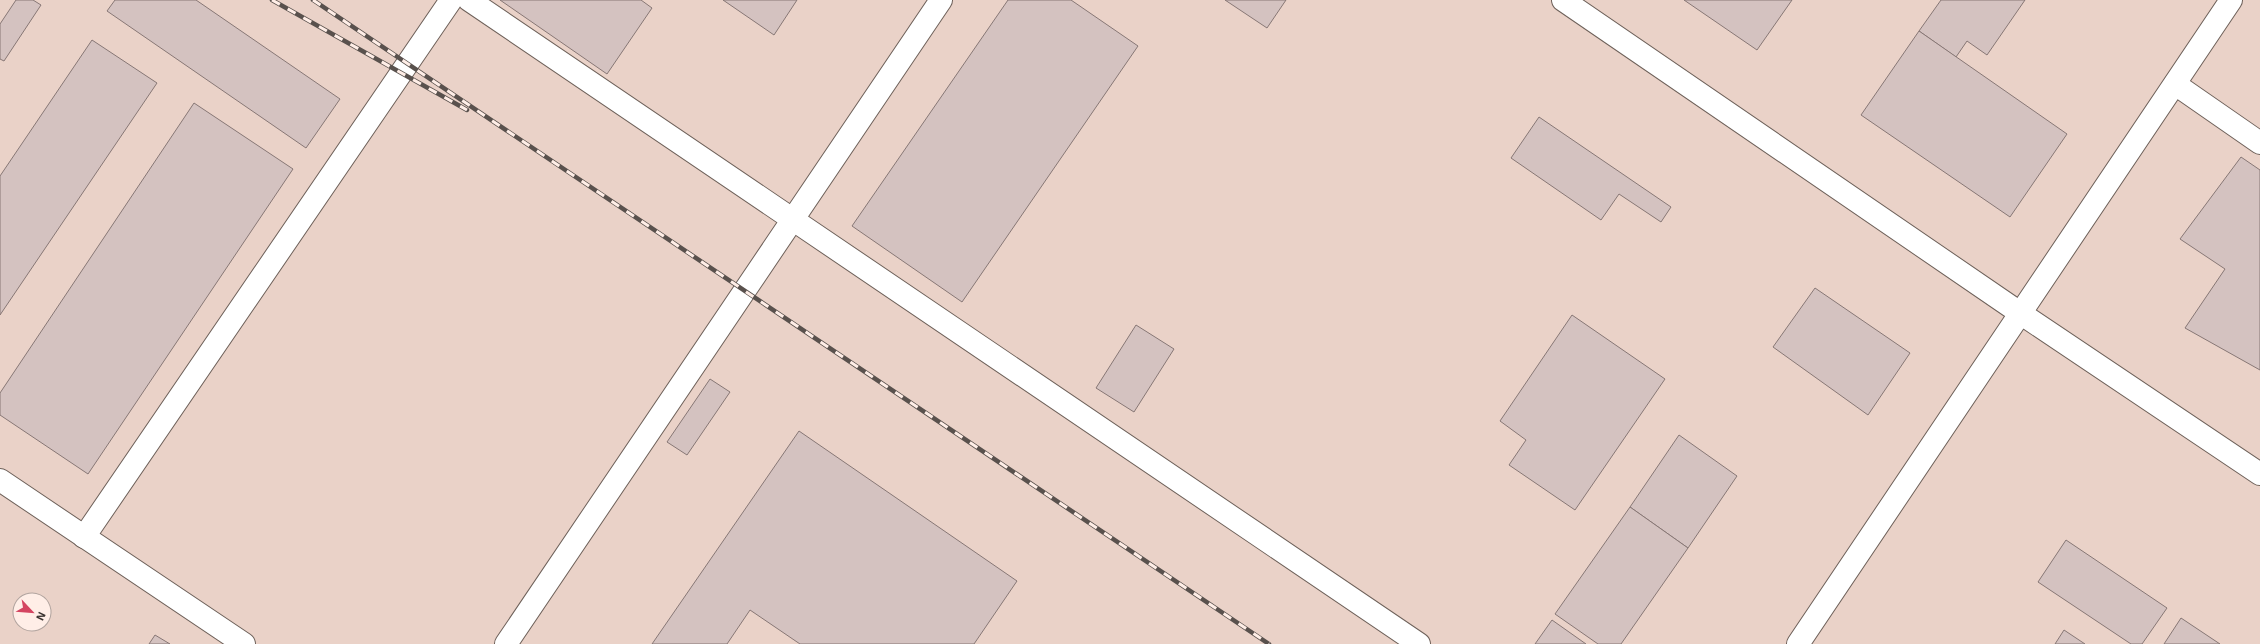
<svg xmlns="http://www.w3.org/2000/svg" width="2260" height="644" font-family="'Exo 2',sans-serif">
<style>
.built{fill:#ead2c8;fill-rule:evenodd}
.building{fill:#d4c2c0;stroke:#877775}
.lines{fill:none;stroke-linecap:round;stroke-linejoin:round}
.minor-casing{stroke:#6e615a;stroke-width:24}
.minor{stroke:#fff;stroke-width:22}
.rail-casing{stroke:#59514d;stroke-width:4.5}
.rail{stroke:#ffeee7;stroke-width:3;stroke-dasharray:9;stroke-linecap:butt}
</style>
<rect width="100%" height="100%" fill="#f1e1da"/>
<path class="built" d="M0,0H2260V644H0ZM20,600H44V624H20Z"/>
<g class="building">
<path d="M16,0H33L41,5L4,61L0,59V24Z"/>
<path d="M115,0H196L340,99L306,148L107,11Z"/>
<path d="M500,0H641L652,8L607,74Z"/>
<path d="M723,0H797L774,35Z"/>
<path d="M1008,0H1071L1138,46L962,302L852,226Z"/>
<path d="M1225,0H1286L1267,28Z"/>
<path d="M1684,0H1792L1757,50Z"/>
<path d="M1941,0H2025L1987,55L1967,41L1956,57L1919,31Z"/>
<path d="M1919,31L2067,134L2010,217L1861,115Z"/>
<path d="M92,40L157,83L0,315V176Z"/>
<path d="M194,103L293,169L88,474L0,415V393Z"/>
<path d="M1539,117L1671,207L1661,222L1619,194L1601,220L1511,158Z"/>
<path d="M2241,157L2260,170V370L2185,328L2225,269L2180,239Z"/>
<path d="M1815,288L1910,353L1868,415L1773,347Z"/>
<path d="M1572,315L1665,379L1575,510L1509,465L1526,440L1500,421Z"/>
<path d="M1136,325L1174,349L1134,412L1096,388Z"/>
<path d="M710,379L730,392L687,455L667,442Z"/>
<path d="M799,431L1017,581L974,644H800L750,610L727,644H652Z"/>
<path d="M1679,435L1737,476L1688,548L1630,507Z"/>
<path d="M1630,507L1688,548L1621,644H1598L1555,614Z"/>
<path d="M2066,540L2167,608L2142,644H2131L2038,582Z"/>
<path d="M2181,618L2220,644H2164Z"/>
<path d="M1552,620L1586,644H1535Z"/>
<path d="M2064,630L2085,644H2055Z"/>
<path d="M155,635L170,644H149Z"/>
</g>
<g class="lines">
<defs>
<g id="minor">
<path d="M469,0L1419,644"/>
<path d="M1563,0L2020,313L2260,474"/>
<path d="M2175,84L2260,143"/>
<path d="M0,480L244,644"/>
<path d="M84,537L451,0"/>
<path d="M506,644L941,0"/>
<path d="M1798,644L2231,0"/>
</g>
</defs>
<use href="#minor" class="minor-casing"/>
<use href="#minor" class="minor"/>
<defs>
<g id="rail">
<path d="M272,0L467,110"/>
<path d="M313,0L1269,644"/>
</g>
</defs>
<use href="#rail" class="rail-casing"/>
<use href="#rail" class="rail"/>
</g>
<g transform="translate(32 612) rotate(116)"><circle r="19" fill="#ffeee7" stroke="#b1a49f"/>
<path d="M0-3L7 15L0 10L-7 15Z" fill="#d44460"/>
<text y="-6" font-size="11" font-weight="bold" text-anchor="middle" fill="#3b3532">N</text>
</g>
</svg>
